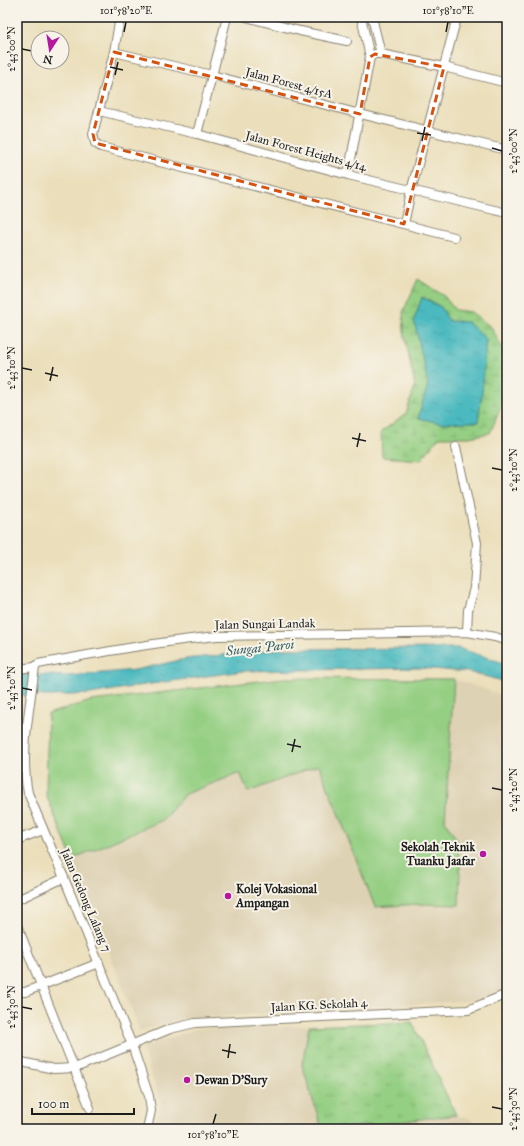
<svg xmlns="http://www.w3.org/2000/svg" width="524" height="1146" font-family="'IM FELL Great Primer',serif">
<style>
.built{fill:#ded2b4}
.grass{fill:url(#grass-tufts);stroke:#587650}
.wetland{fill:url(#wetland-marsh);stroke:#587650}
.pitch{fill:#95cf83;stroke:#587650}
.water{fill:url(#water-ripples);stroke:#346b6e}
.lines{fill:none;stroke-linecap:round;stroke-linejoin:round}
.minor-casing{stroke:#847e6c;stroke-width:10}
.minor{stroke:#fff;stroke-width:8}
.marked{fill:none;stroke:#d4530e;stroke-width:3;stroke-dasharray:8 5;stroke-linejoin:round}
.ticks{fill:none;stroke:#1c1c1c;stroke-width:1.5}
.poi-dot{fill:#b5179e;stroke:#f7f3e8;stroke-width:1.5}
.labels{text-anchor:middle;stroke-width:4;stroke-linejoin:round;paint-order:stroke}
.street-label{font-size:12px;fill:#1c1c1c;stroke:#f7f3e8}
.poi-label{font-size:12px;font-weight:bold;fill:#1c1c1c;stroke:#f7f3e8;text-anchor:start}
.water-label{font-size:13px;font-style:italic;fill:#2f5b5e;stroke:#f7f3e8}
.neatline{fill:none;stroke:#1c1c1c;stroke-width:1.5}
.ticks-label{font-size:10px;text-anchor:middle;fill:#1c1c1c}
</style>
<defs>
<pattern id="grass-tufts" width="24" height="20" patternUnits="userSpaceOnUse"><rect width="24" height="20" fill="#95cf83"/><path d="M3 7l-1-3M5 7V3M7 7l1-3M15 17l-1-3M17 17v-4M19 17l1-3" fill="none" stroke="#80b171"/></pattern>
<pattern id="wetland-marsh" width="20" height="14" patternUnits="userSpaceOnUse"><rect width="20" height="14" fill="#95cf83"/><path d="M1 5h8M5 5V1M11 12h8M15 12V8" fill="none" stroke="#80b171"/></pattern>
<pattern id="water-ripples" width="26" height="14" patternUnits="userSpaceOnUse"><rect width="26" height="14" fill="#4bbac0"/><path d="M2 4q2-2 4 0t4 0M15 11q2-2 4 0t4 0" fill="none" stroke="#419fa4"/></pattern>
</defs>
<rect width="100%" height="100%" fill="#f7f3e8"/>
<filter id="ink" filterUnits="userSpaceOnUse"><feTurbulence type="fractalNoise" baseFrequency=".025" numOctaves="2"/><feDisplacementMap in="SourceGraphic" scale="8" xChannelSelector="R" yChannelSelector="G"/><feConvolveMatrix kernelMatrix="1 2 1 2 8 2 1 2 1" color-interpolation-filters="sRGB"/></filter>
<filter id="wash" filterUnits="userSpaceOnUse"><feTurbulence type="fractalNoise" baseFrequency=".012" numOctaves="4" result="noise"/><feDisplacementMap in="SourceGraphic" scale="16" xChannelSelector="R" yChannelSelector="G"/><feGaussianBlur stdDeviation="0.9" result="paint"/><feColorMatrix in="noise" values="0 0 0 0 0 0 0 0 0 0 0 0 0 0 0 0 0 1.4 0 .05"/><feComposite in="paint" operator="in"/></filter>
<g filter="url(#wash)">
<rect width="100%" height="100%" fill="#ebdfbb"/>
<g class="built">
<path d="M454,679L482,688L507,697V987L478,1000L182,1019L140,1031L72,859L163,820L185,794L240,773L248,792L319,765L375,907L420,904L458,905L457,841L445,821Z"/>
<path d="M412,1022L456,1115L469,1118L481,1129H155L161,1103L142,1047L196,1029Z"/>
</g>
<path class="grass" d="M412,1022L456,1115L353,1127L343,1129H322L302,1065L309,1026Z"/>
<path class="wetland" d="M418,279L444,296L455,310L471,312L492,328L504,352L506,395L490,433L469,437H439L421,460L382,457L381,432L406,414L415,386L404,332L403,312Z"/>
<path class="pitch" d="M284,678L454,679L445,821L457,840L460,867L459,905L420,904L375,907L319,765L248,792L240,773L185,794L163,820L72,859L46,794L48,714L91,701Z"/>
<g class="water">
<path d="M422,297L441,307L449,321L467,322L486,339L482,393L478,422L440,423L418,418L428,384L414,320Z"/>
<path d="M458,648L507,664V682L468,672L421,668L243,671L144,685L90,694L50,696L17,695V674L69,676L135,670L185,659L280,649Z"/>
</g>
</g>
<g filter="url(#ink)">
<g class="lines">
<defs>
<g id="minor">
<path d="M115,17L116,18L119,23L114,52L93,134L95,143L101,147L454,237"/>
<path d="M246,17L300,31L347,41"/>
<path d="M372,17L381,54"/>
<path d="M499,17L507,19"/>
<path d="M114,52L212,75L360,114L507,150"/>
<path d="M370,57L375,54H381L444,67L507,83"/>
<path d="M99,111L197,134L348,175L507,213"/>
<path d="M197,134L227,17"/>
<path d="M348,175L370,57L361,17"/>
<path d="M404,224L411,191L457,17"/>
<path d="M456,447L477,543L474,588L468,610L467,632"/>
<path d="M17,669L35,667"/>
<path d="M17,728H27"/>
<path d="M17,840L43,830"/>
<path d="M17,900L64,878"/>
<path d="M17,925L90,1108"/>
<path d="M17,992H25L99,963"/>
<path d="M17,1061L54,1069L75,1068L170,1029L195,1023L468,1010L507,994"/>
<path d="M17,1128L22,1129"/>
<path d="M147,1129L151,1111L149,1096L132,1045L64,878L28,793C20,754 30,706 35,667L38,664C97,653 157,642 217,636L467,632L495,637L507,641"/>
</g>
</defs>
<use href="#minor" class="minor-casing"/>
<use href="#minor" class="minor"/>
</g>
</g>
<path class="marked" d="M114,52L360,114L370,57L375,54L444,67L404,224L95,143L93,134Z"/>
<path class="ticks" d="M124,32L126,22M446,32L448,22M22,49L32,51M110,67L123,70M115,75L118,62M417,133L431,135M422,141L425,127M492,148L502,151M22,368L32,370M45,373L58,376M50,381L53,367M352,438L366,441M357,447L360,433M492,468L502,470M22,688L32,690M287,744L301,747M292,752L295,739M492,788L502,790M22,1007L32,1009M222,1050L236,1053M228,1058L230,1044M492,1107L502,1109M213,1124L216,1114"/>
<g class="poi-dot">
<circle cx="483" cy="854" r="4"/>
<circle cx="228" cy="896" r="4"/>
<circle cx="187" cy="1080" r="4"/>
</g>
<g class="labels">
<g class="street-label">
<text transform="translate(289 83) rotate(15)" y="4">Jalan Forest 4/15A</text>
<text transform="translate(306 151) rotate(15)" y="4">Jalan Forest Heights 4/14</text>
<text transform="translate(265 624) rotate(-1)" y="4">Jalan Sungai Landak</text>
<text transform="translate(86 900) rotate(67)" y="4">Jalan Gedong Lalang 7</text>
<text transform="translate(319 1005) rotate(-3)" y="4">Jalan KG. Sekolah 4</text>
</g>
<g class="poi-label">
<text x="475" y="851" text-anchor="end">Sekolah Teknik<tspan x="475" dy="14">Tuanku Jaafar</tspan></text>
<text x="236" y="893">Kolej Vokasional<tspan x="236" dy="14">Ampangan</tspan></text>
<text x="195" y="1084">Dewan D'Sury</text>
</g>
<g class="water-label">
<text transform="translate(260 647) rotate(-6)" y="5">Sungai Paroi</text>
</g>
</g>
<rect width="524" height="1146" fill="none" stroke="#f7f3e8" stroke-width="44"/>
<g transform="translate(50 50) rotate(192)"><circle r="19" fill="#f7f3e8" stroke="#9f9d96"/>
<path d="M0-3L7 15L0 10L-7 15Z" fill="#b5179e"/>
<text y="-6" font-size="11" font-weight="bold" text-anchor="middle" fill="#1c1c1c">N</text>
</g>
<path d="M32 1108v6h102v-6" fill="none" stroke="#1c1c1c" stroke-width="2"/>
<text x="38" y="1108" font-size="12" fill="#1c1c1c" stroke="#f7f3e8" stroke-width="3" paint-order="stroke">100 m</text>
<rect x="22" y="22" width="480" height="1102" class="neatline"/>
<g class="ticks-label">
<text x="126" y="14">101°58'20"E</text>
<text x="448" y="14">101°58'10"E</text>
<text transform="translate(11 49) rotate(-90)" y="4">2°43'00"N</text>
<text transform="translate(513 151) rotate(-90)" y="4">2°43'00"N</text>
<text transform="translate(11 368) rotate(-90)" y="4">2°43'10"N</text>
<text transform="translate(513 470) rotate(-90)" y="4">2°43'10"N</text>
<text transform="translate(11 688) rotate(-90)" y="4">2°43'20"N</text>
<text transform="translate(513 790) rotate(-90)" y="4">2°43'20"N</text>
<text transform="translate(11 1007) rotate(-90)" y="4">2°43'30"N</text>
<text transform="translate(513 1109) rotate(-90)" y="4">2°43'30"N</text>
<text x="213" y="1138">101°58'10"E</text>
</g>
</svg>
